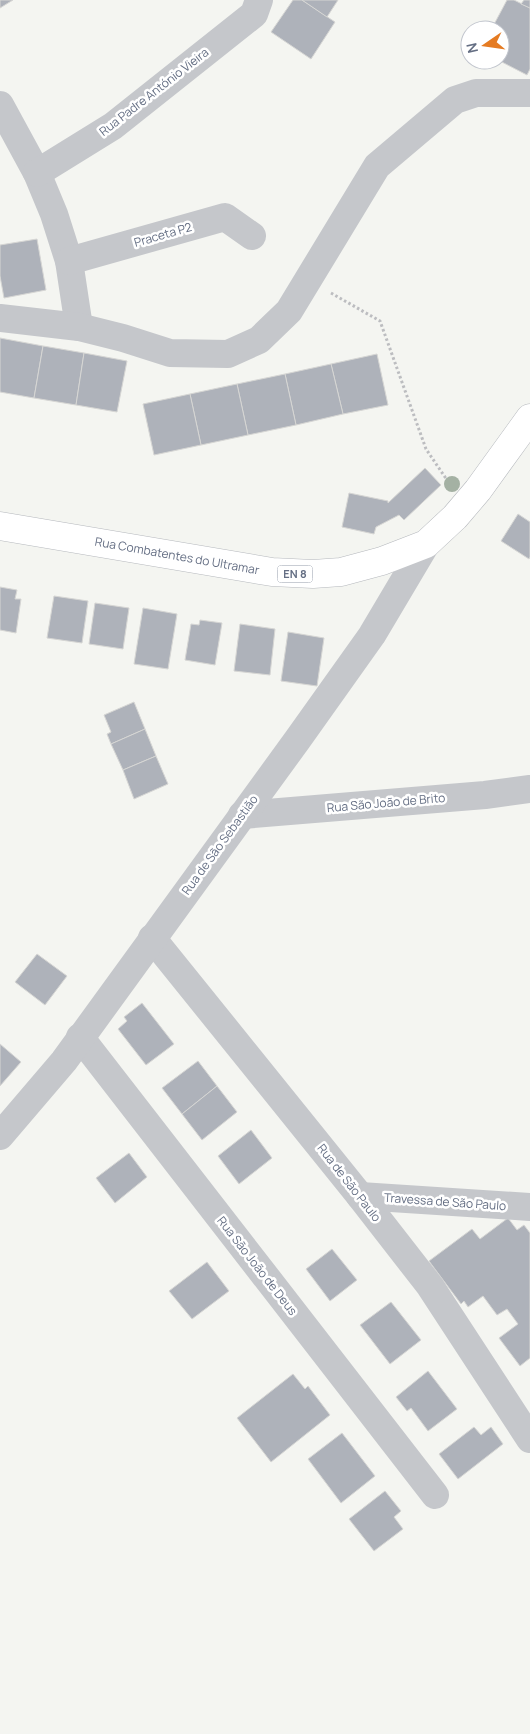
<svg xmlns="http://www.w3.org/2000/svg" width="530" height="1734" font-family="Manrope,sans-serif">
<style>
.building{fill:#aeb2ba;stroke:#d6d6d4}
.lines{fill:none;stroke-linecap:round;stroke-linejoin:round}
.major-casing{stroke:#b5b8bd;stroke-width:29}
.path{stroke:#bcbdc0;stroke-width:3;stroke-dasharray:2.5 2.5;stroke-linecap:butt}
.minor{stroke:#c5c7cb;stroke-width:28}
.major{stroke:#fff;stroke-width:28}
.tree{fill:#a4b1a3}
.labels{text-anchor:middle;stroke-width:5;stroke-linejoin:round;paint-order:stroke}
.shield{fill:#fff;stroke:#929aa8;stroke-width:1}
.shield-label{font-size:11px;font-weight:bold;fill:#646e83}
.street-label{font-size:12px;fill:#646e83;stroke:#fff}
</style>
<rect width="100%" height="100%" fill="#f4f5f1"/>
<g class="building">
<path d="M0,0H13L0,8Z"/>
<path d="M293,0H302L335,22L311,59L271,32Z"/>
<path d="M302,0H338L327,17Z"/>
<path d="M507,0H514L530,8V69L527,75L498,60H500V30H491Z"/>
<path d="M524,0H530V8L521,4Z"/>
<path d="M37,239L46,290L4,298L0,276V245Z"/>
<path d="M0,338L43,346L34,398L0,392Z"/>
<path d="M43,346L84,353L76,405L34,398Z"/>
<path d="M84,353L127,361L117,412L76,405Z"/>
<path d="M377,354L388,405L343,414L331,364Z"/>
<path d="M331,364L343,414L296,425L285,374Z"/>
<path d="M285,374L296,425L248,435L237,384Z"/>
<path d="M237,384L248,435L201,445L190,394Z"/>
<path d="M190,394L201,445L154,455L143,404Z"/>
<path d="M425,468L441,485L404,520L399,515L376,527L374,534L342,527L349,493L388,501V503Z"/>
<path d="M518,514L530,522V557L529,559L501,541Z"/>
<path d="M0,587L17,590L15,599H21L16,633L0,630Z"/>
<path d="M54,596L88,601L82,643L47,638Z"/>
<path d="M95,603L129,608L123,649L89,644Z"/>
<path d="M143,608L177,614L168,669L134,664Z"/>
<path d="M200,620L222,623L215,665L185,660L191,624L199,625Z"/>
<path d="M240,624L275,629L270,675L234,671Z"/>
<path d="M288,632L324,638L317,686L281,681Z"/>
<path d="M134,702L145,729L111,744L107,734L111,732L104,715Z"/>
<path d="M145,729L156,756L123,770L111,744Z"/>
<path d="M156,756L168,784L134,799L123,770Z"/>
<path d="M37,954L67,976L45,1005L15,982Z"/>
<path d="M142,1003L174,1044L146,1065L118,1029L127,1021L124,1017Z"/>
<path d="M0,1044L21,1062L0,1086Z"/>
<path d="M198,1061L217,1086L182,1114L162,1088Z"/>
<path d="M217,1086L237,1112L202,1140L182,1114Z"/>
<path d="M251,1130L272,1158L239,1184L218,1156Z"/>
<path d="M129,1153L147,1177L115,1203L96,1178Z"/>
<path d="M508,1218L517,1230L524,1225L530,1233V1358L520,1366L499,1338L518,1324L507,1309L497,1315L483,1296L468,1307L464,1301L461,1304L429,1261L472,1229L480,1239Z"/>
<path d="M332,1249L357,1280L330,1301L306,1269Z"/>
<path d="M207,1262L229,1291L192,1319L169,1291Z"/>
<path d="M391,1302L421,1340L390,1364L360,1325Z"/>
<path d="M428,1371L457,1409L428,1431L411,1408L407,1411L396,1397Z"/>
<path d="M293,1374L305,1389L308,1386L330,1415L271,1462L237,1418Z"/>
<path d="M474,1427L481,1435L491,1427L503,1444L458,1479L439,1454Z"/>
<path d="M342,1433L375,1476L341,1503L308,1459Z"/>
<path d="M385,1491L401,1511L394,1517L403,1529L374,1551L349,1519Z"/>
</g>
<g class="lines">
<defs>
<path id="major" d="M0,526L272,572L313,574L341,572L382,561L426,544L455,517L478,490L530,418"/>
</defs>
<use href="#major" class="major-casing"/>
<path class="path" d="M331,293L380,321L426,449L449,483"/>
<g class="minor">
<path d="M0,105L37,173L54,214L69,261L79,327"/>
<path d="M37,173L113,126L254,14L259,0"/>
<path d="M69,261L225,217L252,236"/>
<path d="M0,318L79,327L123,338L170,353L228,354L259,340L289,311L377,166L455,100L476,93H530"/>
<path d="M242,815L485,795L530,789"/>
<path d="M152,938L360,1196L430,1286L530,1439"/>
<path d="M80,1037L435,1495"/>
<path d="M0,1136L64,1061L298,739L372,635L426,544"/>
<path d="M360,1196L530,1207"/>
</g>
<use href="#major" class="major"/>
</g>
<circle class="tree" cx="452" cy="484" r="8"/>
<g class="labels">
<rect class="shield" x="277.5" y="565.5" width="35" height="17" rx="4"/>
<g class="shield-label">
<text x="295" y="578">EN 8</text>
</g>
<g class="street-label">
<text transform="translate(154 92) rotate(-38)" y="4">Rua Padre António Vieira</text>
<text transform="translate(163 235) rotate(-16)" y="4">Praceta P2</text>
<text transform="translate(177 556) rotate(10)" y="4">Rua Combatentes do Ultramar</text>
<text transform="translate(386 803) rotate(-5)" y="4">Rua São João de Brito</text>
<text transform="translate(220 845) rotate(-54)" y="4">Rua de São Sebastião</text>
<text transform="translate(349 1183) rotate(52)" y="4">Rua de São Paulo</text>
<text transform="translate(445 1202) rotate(4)" y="4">Travessa de São Paulo</text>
<text transform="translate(257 1266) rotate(52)" y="4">Rua São João de Deus</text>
</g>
</g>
<g transform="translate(485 45) rotate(257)"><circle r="24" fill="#ffffff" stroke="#c1c5cd"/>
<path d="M0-4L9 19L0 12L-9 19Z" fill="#e57b22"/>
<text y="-8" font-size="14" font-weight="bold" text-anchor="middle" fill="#646e83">N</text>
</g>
</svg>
